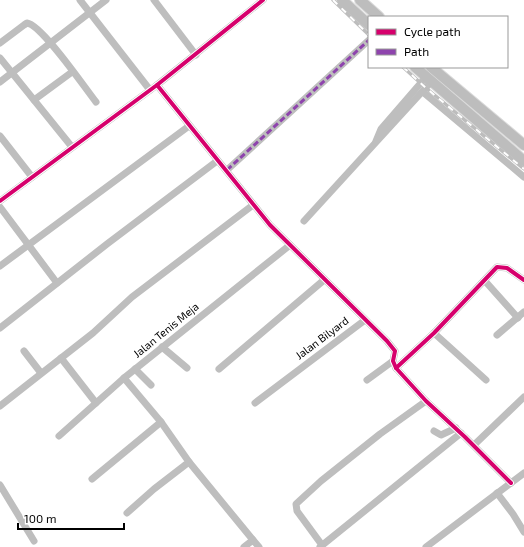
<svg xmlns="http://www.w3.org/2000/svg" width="524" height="547" font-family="'Exo 2',sans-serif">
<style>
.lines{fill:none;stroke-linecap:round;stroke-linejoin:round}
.highway-casing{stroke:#dbdbdb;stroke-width:12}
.minor{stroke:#bebebe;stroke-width:7}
.highway{stroke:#bdbdbd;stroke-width:10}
.rail-casing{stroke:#bdbdbd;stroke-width:3.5}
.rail{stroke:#fff;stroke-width:2;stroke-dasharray:6;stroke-linecap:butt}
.quiet{stroke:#8e44ad;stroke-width:3;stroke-dasharray:6 3;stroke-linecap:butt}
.cycleway-casing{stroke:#fff;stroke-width:6}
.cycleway{stroke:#d6006c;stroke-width:4}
.labels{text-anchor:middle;stroke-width:3;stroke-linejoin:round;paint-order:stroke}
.street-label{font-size:11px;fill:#000;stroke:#fff}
</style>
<rect width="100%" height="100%" fill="#fff"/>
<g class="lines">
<defs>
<g id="highway">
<path d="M342,0L369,25"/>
<path d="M360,0L379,17"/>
<path d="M415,67L524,161"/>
<path d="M431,67L524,145"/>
</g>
</defs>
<use href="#highway" class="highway-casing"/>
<g class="minor">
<path d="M80,0L150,90"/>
<path d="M154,0L196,55"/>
<path d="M0,43L24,25L27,23C42,25 85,88 96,102"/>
<path d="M0,58L72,147"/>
<path d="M0,82L106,0"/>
<path d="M157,85L270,225L387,341L395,351L393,361L396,368"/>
<path d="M423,92L524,177"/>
<path d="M34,100L72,72"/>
<path d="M0,136L32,177"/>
<path d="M376,141L381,129L426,77"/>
<path d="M227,170L369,40"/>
<path d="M0,201L157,85L263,0"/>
<path d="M0,207L57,283"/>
<path d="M304,221L431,82"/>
<path d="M0,266L189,126"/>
<path d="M485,281L518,318"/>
<path d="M0,328L107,244L217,161"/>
<path d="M434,333L486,380"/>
<path d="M497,335L524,312"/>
<path d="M162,347L187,368"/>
<path d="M24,351L41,373"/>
<path d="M61,358L96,403"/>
<path d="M135,369L151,385"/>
<path d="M219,369L324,280"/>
<path d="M124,378L161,422L189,462L154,489L127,513"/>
<path d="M367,380L393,361"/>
<path d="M255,403L365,320"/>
<path d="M0,406L93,333L132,297L253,205"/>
<path d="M434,431L441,435L456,428"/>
<path d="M59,436L124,378L290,245"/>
<path d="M474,445L524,397"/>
<path d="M189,462L253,540"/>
<path d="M92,479L161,422"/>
<path d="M511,483L465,437L426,401L396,368L434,333L497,267L507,268L524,280"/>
<path d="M0,485L34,541"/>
<path d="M497,493L513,514L524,532"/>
<path d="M322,545L297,511L296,504L321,481L380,434L426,401"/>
<path d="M244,547L253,540L259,547"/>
<path d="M320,547L461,433"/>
<path d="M426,547L524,473"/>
</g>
<use href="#highway" class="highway"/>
<defs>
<g id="rail">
<path d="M333,0L369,35"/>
<path d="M403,67L426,88L524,169"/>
</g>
</defs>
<use href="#rail" class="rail-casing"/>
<use href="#rail" class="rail"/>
<path class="quiet" d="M227,170L369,40"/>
<defs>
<g id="cycleway">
<path d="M157,85L270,225L387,341L395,351L393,361L396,368"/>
<path d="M0,201L157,85L263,0"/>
<path d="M511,483L465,437L426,401L396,368L434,333L497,267L507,268L524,280"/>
</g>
</defs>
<use href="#cycleway" class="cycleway-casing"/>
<use href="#cycleway" class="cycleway"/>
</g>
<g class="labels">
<g class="street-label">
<text transform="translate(166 330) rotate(-39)" y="4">Jalan Tenis Meja</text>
<text transform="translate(322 338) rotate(-37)" y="4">Jalan Bilyard</text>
</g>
</g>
<rect x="368" y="16" width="140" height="52" fill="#ffffff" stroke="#999999"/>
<rect x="376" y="29" width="20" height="6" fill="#d6006c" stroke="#999999"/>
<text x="404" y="36" font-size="12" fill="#000000">Cycle path</text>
<rect x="376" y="49" width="20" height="6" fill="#8e44ad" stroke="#999999"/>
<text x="404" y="56" font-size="12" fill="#000000">Path</text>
<path d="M18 523v6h106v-6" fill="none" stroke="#000000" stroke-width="2"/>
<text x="24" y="523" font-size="12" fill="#000000" stroke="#ffffff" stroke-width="3" paint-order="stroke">100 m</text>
</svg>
